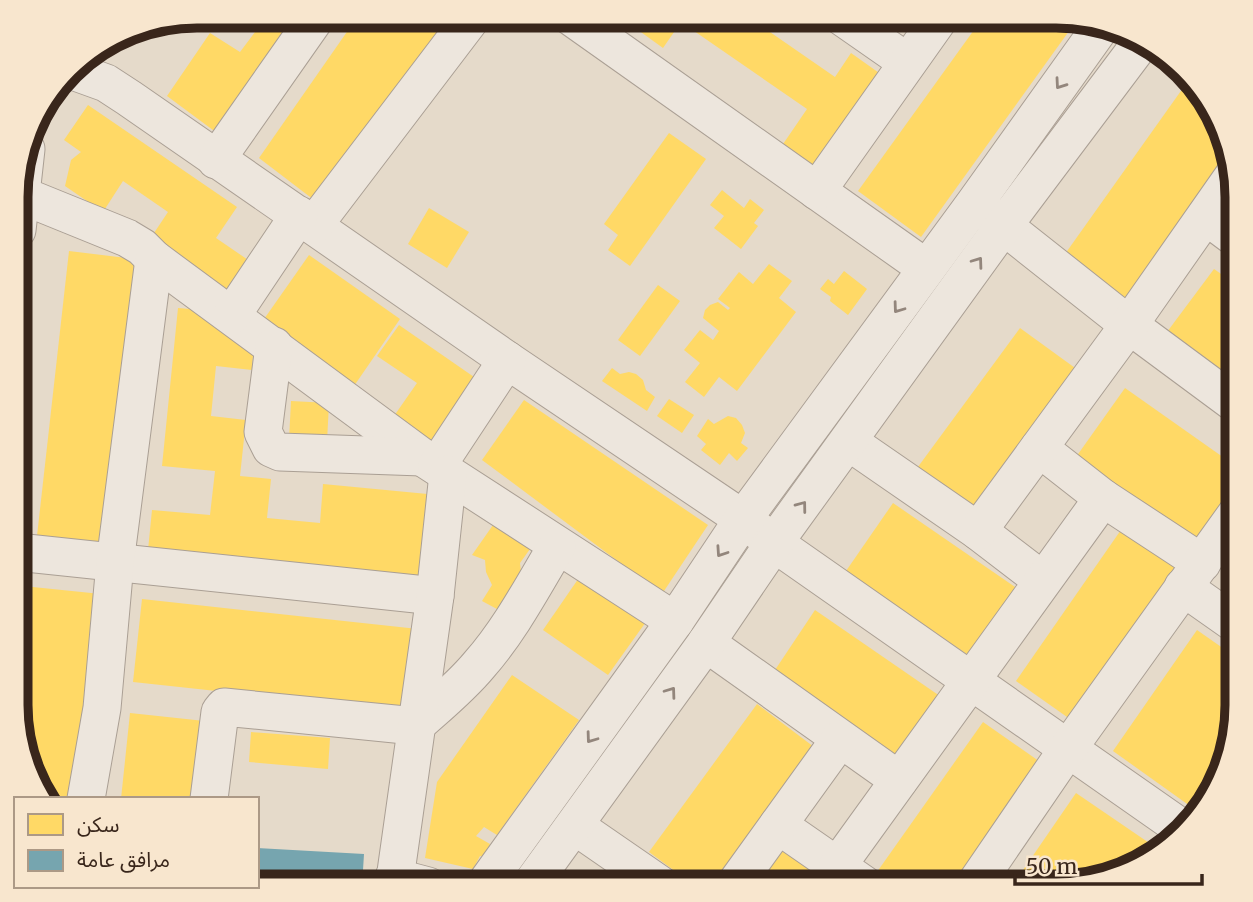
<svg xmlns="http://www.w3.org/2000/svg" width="1253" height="902" font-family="Merriweather,'Noto Sans Arabic',serif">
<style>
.homes{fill:#ffd966}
.public{fill:#76a5af}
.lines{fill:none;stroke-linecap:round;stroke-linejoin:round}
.minor-casing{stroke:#aa9f94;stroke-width:39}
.minor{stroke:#ede6dd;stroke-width:37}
.oneway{stroke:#93867c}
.rim{fill:none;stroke:#39261b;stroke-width:9}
</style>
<rect width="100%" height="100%" fill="#e5daca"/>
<g class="homes">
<path d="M267,16H312L225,139L167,96L210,33L240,52Z"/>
<path d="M358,16H466L318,203L259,158Z"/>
<path d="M648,16H747L835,77L851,53L882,75L815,171L781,147L807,109L681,22L663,48L638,30Z"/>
<path d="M984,16H1067L1077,20L921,237L858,191Z"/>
<path d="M1188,81L1218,117L1230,160L1129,301L1065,254Z"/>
<path d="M88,105L237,207L216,238L254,264L232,296L150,239L168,212L123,181L103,212L65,186L71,160L81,152L64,140Z"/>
<path d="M669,133L706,159L630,266L608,250L618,235L604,224Z"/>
<path d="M722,190L744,208L750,199L764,210L754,223L758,226L741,249L714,228L724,216L710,205Z"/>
<path d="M429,208L469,232L447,268L408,244Z"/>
<path d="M69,251L143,260L110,545L37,536Z"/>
<path d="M309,255L400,319L354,386L262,322Z"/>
<path d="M769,264L792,281L779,298L796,312L737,391L719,377L704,397L685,382L700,363L684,350L700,330L713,340L719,331L703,318L705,310L710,305L718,302L728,310L730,308L718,299L739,272L753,284Z"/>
<path d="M1214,269L1237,285V384L1167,332Z"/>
<path d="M844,271L867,289L848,315L830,301L831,297L820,289L828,279L834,284Z"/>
<path d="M658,285L680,301L640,356L618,340Z"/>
<path d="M178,308L190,309L253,355L252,370L216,366L211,416L246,420L240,476L271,479L267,518L320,523L323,484L438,495L430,578L148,550L152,510L210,515L215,471L162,466Z"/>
<path d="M399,325L487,386L443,450L394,416L417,383L377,356Z"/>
<path d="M1020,328L1082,373L973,521L912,475Z"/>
<path d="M612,368L620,374L629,372L636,374L643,380L646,390L655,397L647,411L602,381Z"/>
<path d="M1125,388L1237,467V503L1205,549L1076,457Z"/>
<path d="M669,399L694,415L682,433L657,416Z"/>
<path d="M524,400L708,525L662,594L482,460Z"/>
<path d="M291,401L329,403L327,442L289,440Z"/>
<path d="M728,416L736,418L742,425L745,433L741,443L748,448L737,461L729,453L720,465L701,450L706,444L697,436L708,419L714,424Z"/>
<path d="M893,503L1028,596L981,664L846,571Z"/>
<path d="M493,525L530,549L520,563L521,572L510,616L482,601L492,585L486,572L485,560L472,555Z"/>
<path d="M1123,527L1184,570L1077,724L1016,681Z"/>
<path d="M583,572L648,619L608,675L543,630Z"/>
<path d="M1237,580V612L1222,601Z"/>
<path d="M23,586L101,594L80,799H43L17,728V644Z"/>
<path d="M142,599L418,629L409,712L133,682Z"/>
<path d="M815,610L950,703L903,771L769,679Z"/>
<path d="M1197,630L1237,658V716L1206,799L1197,811L1113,751Z"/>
<path d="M512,675L579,720L497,835L484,827L476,836L490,844L485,857L480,856L473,869L425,858L437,782Z"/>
<path d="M757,704L818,750L718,886H695L649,852Z"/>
<path d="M130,713L214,722L206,799H121Z"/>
<path d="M983,722L1046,766L961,886H882L872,879Z"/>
<path d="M251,732L330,738L328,769L249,762Z"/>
<path d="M1076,793L1158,849L1136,868L1056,886H1012Z"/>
<path d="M781,848L837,886H755Z"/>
</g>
<path class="public" d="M257,848L364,854L362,886H257Z"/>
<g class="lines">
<defs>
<g id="minor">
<path d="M570,16L926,268"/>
<path d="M841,16L907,62"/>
<path d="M70,70L106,83L129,98L507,360L743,519L774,543L1183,829"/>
<path d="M216,160L317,16"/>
<path d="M817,191L941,16"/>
<path d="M21,195L127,238L142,247L154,259L422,457L675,621"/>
<path d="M985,211L1129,325L1237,405"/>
<path d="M1206,216L1237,239"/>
<path d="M314,225L473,16"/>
<path d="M17,230L26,149"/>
<path d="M232,315L299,215"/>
<path d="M274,346L263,432L271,448L280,452L422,457"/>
<path d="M849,442L978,531L1042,580"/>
<path d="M1039,448L1103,498L1202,563"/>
<path d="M437,466L507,360"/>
<path d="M978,531L1129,325L1234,175"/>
<path d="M17,552L435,596"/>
<path d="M1183,587L1237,625"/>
<path d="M706,643L899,780"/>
<path d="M86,799L102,708L115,563L154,259"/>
<path d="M209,799L220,712L224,707L415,726C437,706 460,688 479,665C510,630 533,586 557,546"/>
<path d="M778,825L866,886"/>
<path d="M575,826L662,886"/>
<path d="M838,865L1103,498"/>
<path d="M394,877L428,886"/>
<path d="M394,886L435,596L448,474"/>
<path d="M484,886L675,621L743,519L975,203L1100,28"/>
<path d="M530,886L706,643L774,543L1004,225L1140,44"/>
<path d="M734,886L840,739"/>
<path d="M974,886L1067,750L1237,513"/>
</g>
</defs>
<use href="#minor" class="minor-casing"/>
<use href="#minor" class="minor"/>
</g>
<defs><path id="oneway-chevron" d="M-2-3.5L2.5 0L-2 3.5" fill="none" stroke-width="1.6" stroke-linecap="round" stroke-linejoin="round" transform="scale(1.75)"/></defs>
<g class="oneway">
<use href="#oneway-chevron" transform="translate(1060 84) rotate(125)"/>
<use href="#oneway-chevron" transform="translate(978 262) rotate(-54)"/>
<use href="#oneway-chevron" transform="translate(898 308) rotate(126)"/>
<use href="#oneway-chevron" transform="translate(802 506) rotate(-53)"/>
<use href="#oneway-chevron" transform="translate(721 552) rotate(124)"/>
<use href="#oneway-chevron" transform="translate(671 692) rotate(-54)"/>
<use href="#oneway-chevron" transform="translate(591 738) rotate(126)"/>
</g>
<path d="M0 0H1253V902H0ZM197 28H1056A169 169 0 0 1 1225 197V705A169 169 0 0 1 1056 874H197A169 169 0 0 1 28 705V197A169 169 0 0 1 197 28Z" fill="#f8e6ce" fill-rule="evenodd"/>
<path class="rim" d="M197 28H1056A169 169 0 0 1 1225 197V705A169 169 0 0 1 1056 874H197A169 169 0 0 1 28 705V197A169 169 0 0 1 197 28Z"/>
<rect x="14" y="797" width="245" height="91" fill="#f8e6ce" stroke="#ac9986" stroke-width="2"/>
<rect x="28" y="814" width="35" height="21" fill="#ffd966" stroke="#ac9986" stroke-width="2"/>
<text x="77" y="832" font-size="21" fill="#39261b">سكن</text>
<rect x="28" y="850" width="35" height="21" fill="#76a5af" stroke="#ac9986" stroke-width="2"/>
<text x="77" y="867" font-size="21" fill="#39261b">مرافق عامة</text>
<path d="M1015 874v10h187v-10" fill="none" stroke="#39261b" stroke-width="3.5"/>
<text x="1026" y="874" font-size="21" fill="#39261b" stroke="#f8e6ce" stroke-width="5" paint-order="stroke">50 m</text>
</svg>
